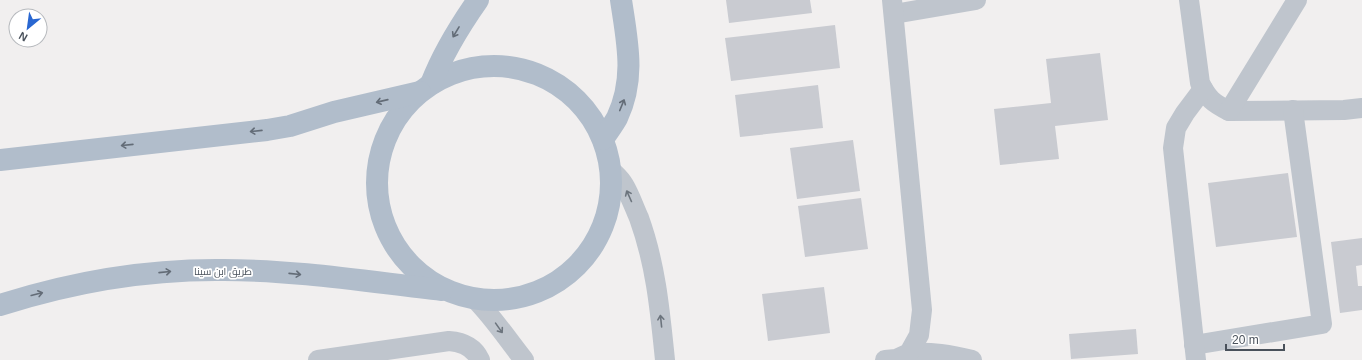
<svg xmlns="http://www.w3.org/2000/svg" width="1362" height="360" font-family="Arial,Cairo,sans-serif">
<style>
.building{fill:#c9cbd1}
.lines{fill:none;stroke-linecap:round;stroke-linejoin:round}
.minor{stroke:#bfc5cd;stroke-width:20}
.major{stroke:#b1bdcb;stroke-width:22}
.oneway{stroke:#636c77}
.oneway2{stroke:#6c747d}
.labels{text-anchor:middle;stroke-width:3.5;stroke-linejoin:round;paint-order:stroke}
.street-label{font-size:10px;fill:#49515b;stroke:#fff}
</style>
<rect width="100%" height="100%" fill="#f1efef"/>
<g class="building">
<path d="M726,0H810L812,13L729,23Z"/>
<path d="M835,25L840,68L731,81L725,38Z"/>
<path d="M1100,53L1108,120L1055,126L1059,159L1000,165L994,109L1051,103L1046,59Z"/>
<path d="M818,85L823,128L740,137L735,95Z"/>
<path d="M853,140L860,191L797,199L790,148Z"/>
<path d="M1288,173L1297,237L1216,247L1208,183Z"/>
<path d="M861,198L868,249L805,257L798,206Z"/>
<path d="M1362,238V265L1356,266L1358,286H1362V310L1340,313L1331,242Z"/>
<path d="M824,287L830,333L768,341L762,294Z"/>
<path d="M1136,329L1138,354L1071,359L1069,334Z"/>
</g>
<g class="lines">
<g class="minor">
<path d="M1189,0L1200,83C1208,99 1213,103 1229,111L1344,110L1362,108"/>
<path d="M894,14L976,0"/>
<path d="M1229,111L1297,0"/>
<path d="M612,171C616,175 621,179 624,185C630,195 634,207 639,218C656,265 660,311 665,360"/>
<path d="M474,298C493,317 508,340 524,360"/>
<path d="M1194,345L1322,324L1293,110"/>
<path d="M909,353C933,352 949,354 972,360"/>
<path d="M318,360L449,341C463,342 474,347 480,360"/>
<path d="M885,360L896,359L909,353L919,335L922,310L892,0"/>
<path d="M1196,360L1173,148L1176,128L1185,113L1203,89"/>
</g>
<g class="major">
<circle cx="494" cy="183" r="117"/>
<path d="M431,84C443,53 459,27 478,0"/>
<path d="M603,139C608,132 613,125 617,118C636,78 627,41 621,0"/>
<path d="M0,160L267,130L290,126L334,112L420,92"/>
<path d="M0,305C72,282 149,269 224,270C297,270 370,282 442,290"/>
</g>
</g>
<defs><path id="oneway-shaft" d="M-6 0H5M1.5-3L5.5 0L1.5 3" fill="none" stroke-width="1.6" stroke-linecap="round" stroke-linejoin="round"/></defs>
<g class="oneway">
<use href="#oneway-shaft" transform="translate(456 32) rotate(121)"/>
<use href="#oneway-shaft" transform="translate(382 101) rotate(167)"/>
<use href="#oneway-shaft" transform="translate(622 105) rotate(-68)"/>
<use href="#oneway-shaft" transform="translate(256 131) rotate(174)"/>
<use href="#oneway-shaft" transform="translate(127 145) rotate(174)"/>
<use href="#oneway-shaft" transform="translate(165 272) rotate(-6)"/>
<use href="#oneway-shaft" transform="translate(295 274) rotate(6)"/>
<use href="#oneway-shaft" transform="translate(37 294) rotate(-14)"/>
</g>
<g class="oneway2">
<use href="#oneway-shaft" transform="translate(629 196) rotate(-114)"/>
<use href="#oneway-shaft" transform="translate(661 321) rotate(-96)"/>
<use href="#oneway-shaft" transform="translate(499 328) rotate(55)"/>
</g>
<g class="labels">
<g class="street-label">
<text x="223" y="275">طريق ابن سينا</text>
</g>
</g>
<g transform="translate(28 28) rotate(209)"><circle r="19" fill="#ffffff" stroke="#b6b9bd"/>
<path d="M0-3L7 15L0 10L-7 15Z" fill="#2967d1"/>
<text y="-6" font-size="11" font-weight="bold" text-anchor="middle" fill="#49515b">N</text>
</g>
<path d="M1226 344v6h58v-6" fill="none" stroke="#49515b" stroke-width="2"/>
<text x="1232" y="344" font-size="12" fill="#49515b" stroke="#ffffff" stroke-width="3" paint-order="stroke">20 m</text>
</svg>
